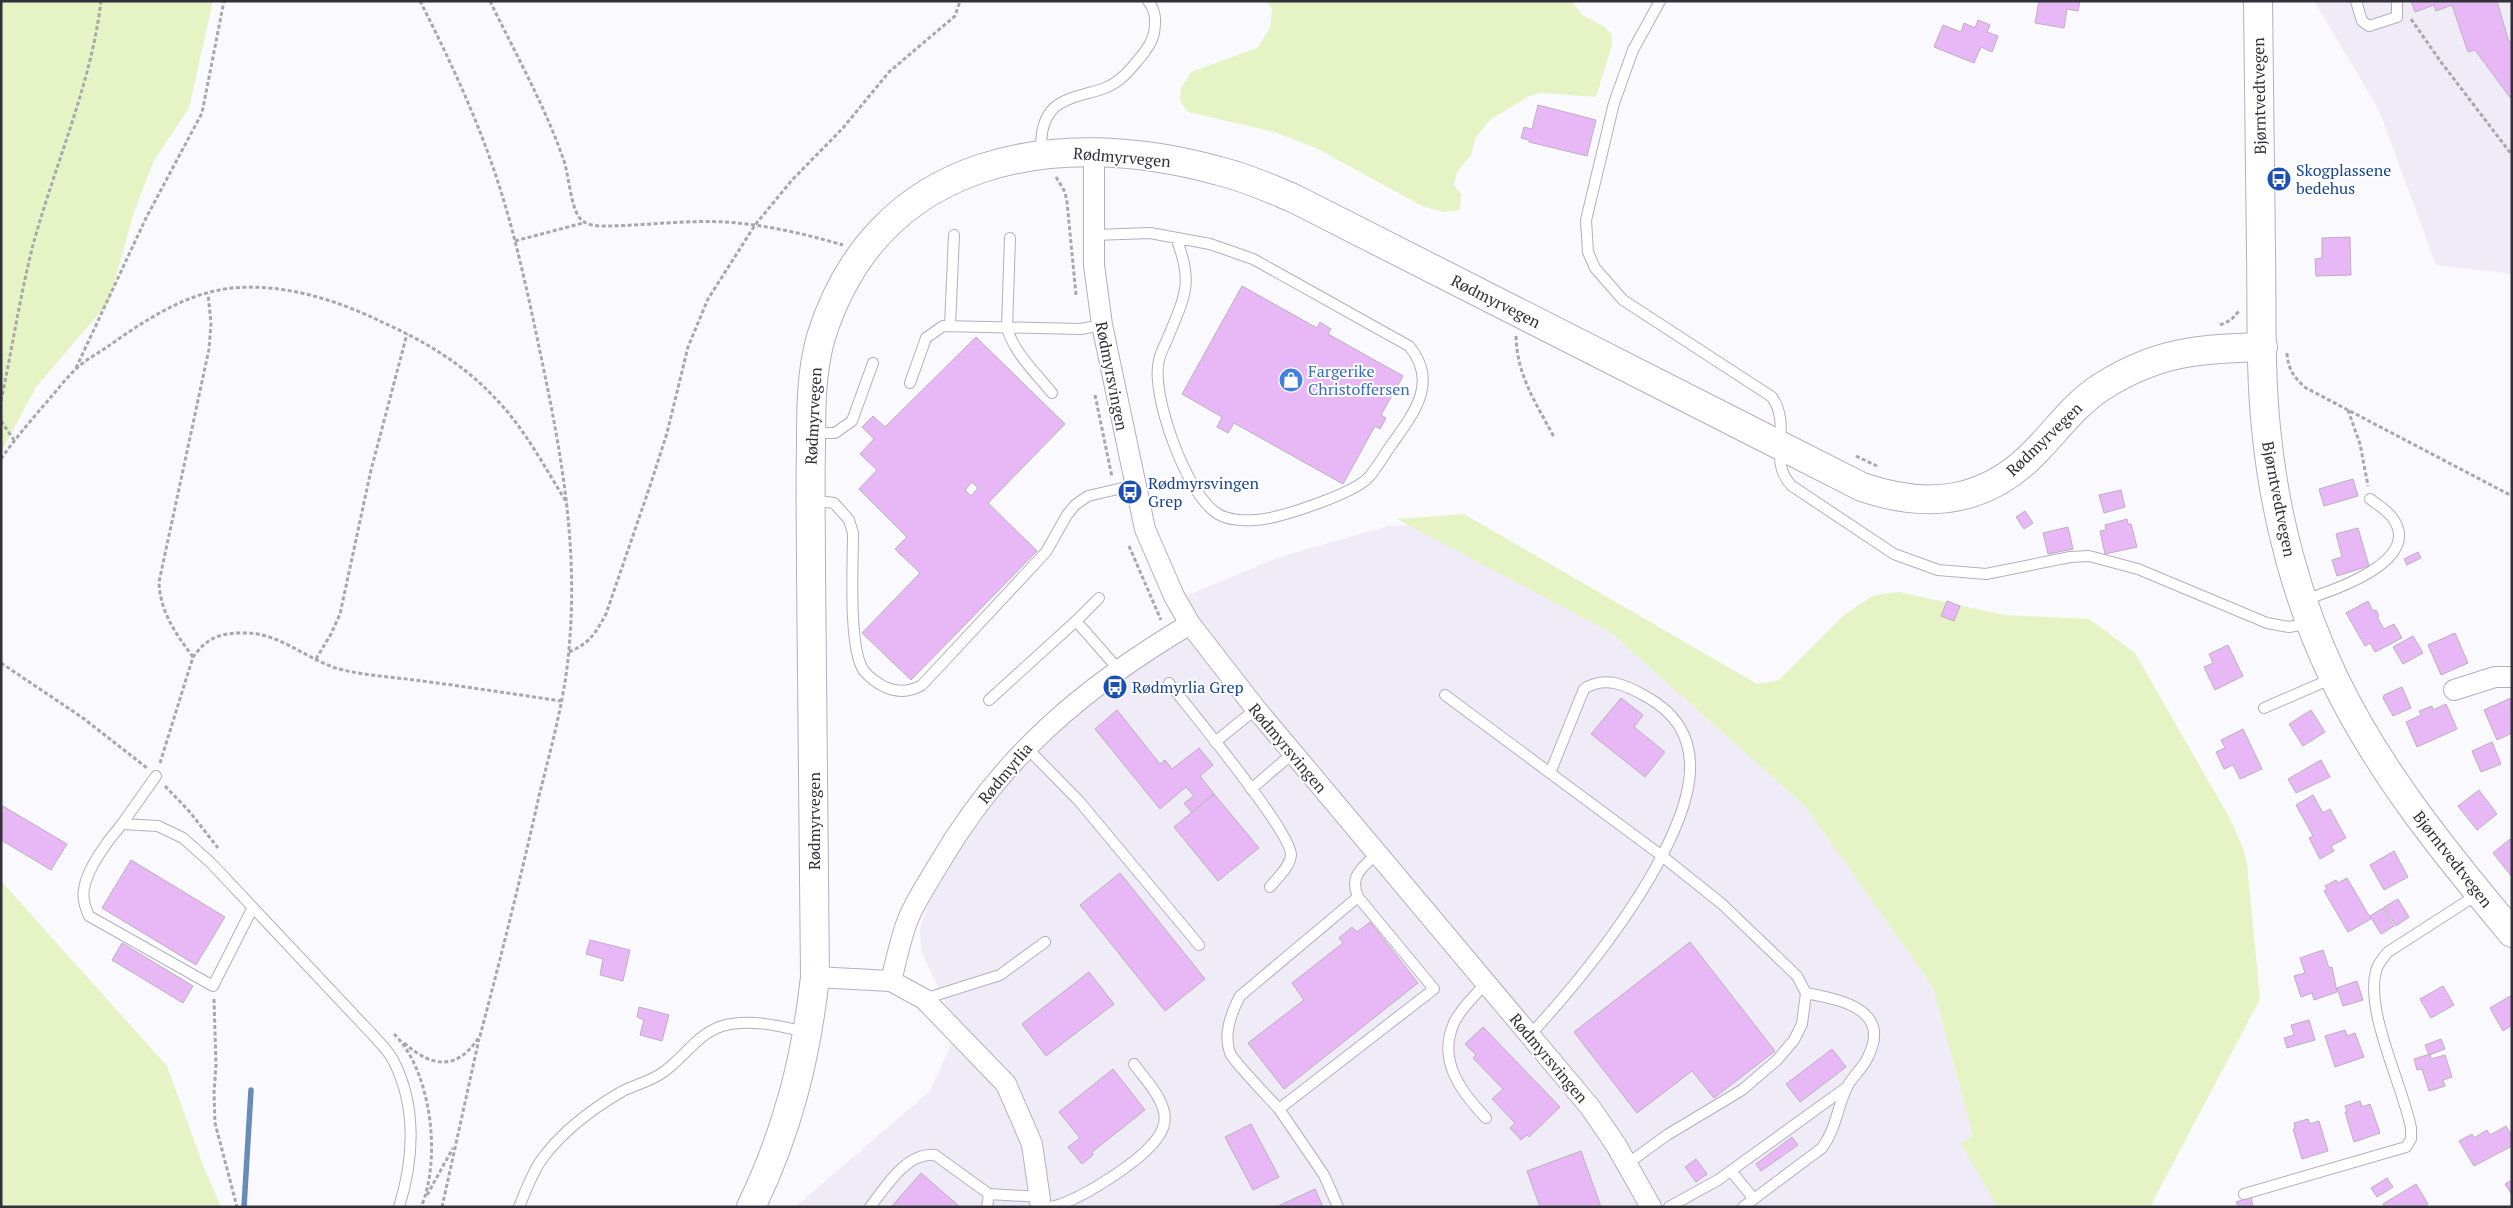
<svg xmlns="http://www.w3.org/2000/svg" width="2513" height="1208" font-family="'PT Serif',serif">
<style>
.built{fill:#efecf7}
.green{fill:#e6f3c5}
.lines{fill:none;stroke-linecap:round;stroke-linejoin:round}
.stream{stroke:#688cb5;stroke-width:5.5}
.building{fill:#e8b8f6;stroke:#bcafc0;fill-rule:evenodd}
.lane-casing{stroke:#b5aec2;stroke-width:12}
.street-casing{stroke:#b5aec2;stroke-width:22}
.secondary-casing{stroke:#b5aec2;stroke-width:30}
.path{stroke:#a8a7ac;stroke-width:3;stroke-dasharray:4 2.5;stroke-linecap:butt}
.lane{stroke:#fff;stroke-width:10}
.street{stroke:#fff;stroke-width:20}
.secondary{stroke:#fff;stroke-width:28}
.labels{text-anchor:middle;stroke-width:4;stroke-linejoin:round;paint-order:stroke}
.street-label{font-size:16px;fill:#323038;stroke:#fff}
.transit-label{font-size:16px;fill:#164399;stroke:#fff;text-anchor:start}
.shop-label{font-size:16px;fill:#366cbe;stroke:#fff;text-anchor:start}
</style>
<rect width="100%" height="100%" fill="#faf9fd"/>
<g class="built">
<path d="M2314,1H2512V274L2436,265L2379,110Z"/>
<path d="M1409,525L1610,632L1805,806L1933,987L1973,1136L1962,1143L1997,1207H795L930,1091L958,1029L921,951L920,928L929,902L965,842L1020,765L1054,732L1115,683L1202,626L1186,596L1277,558L1388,526Z"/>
</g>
<g class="green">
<path d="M1,1H213L189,108L154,160L133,215L109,302L36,387L1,452Z"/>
<path d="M1266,1H1572L1582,15L1605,27L1612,35V45L1596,97L1542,93L1529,96L1490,120L1476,137L1471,155L1457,172L1454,185L1461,194L1460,210L1443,212L1422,206L1316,148L1274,132L1188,112L1180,101L1181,88L1191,72L1257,48L1270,28L1272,9Z"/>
<path d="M1464,514L1757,684L1779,680L1845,614L1874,595L1899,592L2004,615L2089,619L2135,653L2229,817L2243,848L2247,864L2260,999L2152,1203L2153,1207H1997L1961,1143L1973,1136L1933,987L1805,806L1610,632L1397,519Z"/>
<path d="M1,881L167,1066L203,1165L221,1207H1Z"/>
</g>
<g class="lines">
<path class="stream" d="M244,1207L251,1090"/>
</g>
<g class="building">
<path d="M2039,1H2080L2078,11L2067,9L2064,28L2035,23Z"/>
<path d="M2411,1H2497L2508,39L2512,44V100L2475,50L2468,52L2452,5L2436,11L2434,5L2415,12Z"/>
<path d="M1978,20L1990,25L1987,32L1998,36L1992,52L1981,47L1974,63L1934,47L1943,25L1961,32L1964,23L1975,28Z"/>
<path d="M1538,105L1596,120L1587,156L1529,142V140L1521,138L1524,127L1532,129Z"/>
<path d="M2350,237L2351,275L2316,276L2315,259L2322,258V238Z"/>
<path d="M1242,286L1317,328L1320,322L1331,329L1328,334L1403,376L1381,415L1386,418L1380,429L1375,426L1343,484L1234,423L1228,433L1217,427L1222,417L1182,394Z"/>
<path d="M976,337L1065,424L988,503L1037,551L911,680L862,633L920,573L895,549L907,537L859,489L877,470L860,454L874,439L862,427L873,416L885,427ZM972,482L978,488L971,496L965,490Z"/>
<path d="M2353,479L2358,496L2324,506L2319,489Z"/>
<path d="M2121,490L2125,507L2104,513L2099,495Z"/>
<path d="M2025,511L2033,523L2024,529L2016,517Z"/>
<path d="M2127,519L2128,524H2131L2137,547L2105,554L2100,531L2106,530L2105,525Z"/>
<path d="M2068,527L2073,549L2048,554L2043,533Z"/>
<path d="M2358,528L2369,566L2337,576L2332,560L2342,557L2336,534Z"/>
<path d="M2418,552L2421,558L2407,565L2404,559Z"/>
<path d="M1947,601L1960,606L1954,621L1941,616Z"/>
<path d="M2368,601L2373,611L2376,610L2379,616L2377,617L2384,629L2394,624L2402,638L2375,652L2370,643L2365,646L2346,613Z"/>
<path d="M2455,633L2468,663L2441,675L2428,645Z"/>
<path d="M2413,636L2423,653L2403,664L2393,647Z"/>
<path d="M2228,645L2243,676L2215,690L2204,667L2213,663L2209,654Z"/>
<path d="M2402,687L2411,708L2393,716L2383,698L2384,695Z"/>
<path d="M1621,698L1643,715L1634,727L1665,752L1645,777L1591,734Z"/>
<path d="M2511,698L2512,733L2497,740L2484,710Z"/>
<path d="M2446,704L2457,729L2417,747L2406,722L2421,715L2419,711L2432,706L2433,710Z"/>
<path d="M1117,710L1160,764L1165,760L1172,769L1199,748L1213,765L1200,776L1214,794L1192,813L1184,803L1194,796L1186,787L1160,809L1095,729Z"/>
<path d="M2311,710L2325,732L2303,746L2289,724Z"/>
<path d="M2243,729L2262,769L2240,779L2233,765L2224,769L2216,752L2225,748L2221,740Z"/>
<path d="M2492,742L2501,764L2481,772L2472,751Z"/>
<path d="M2321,760L2330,777L2296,793L2288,779Z"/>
<path d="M2479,790L2497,814L2477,830L2458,806Z"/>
<path d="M1214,794L1259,848L1218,881L1174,827Z"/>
<path d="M2313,795L2323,813L2330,809L2346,838L2331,846L2334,851L2320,859L2309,838L2313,836L2296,805Z"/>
<path d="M1,805L67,844L51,870L1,840Z"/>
<path d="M2510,839L2512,841V877L2493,853Z"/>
<path d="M2394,851L2408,877L2384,890L2370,865Z"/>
<path d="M131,860L225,917L196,965L102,908Z"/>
<path d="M1120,873L1205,979L1165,1011L1080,905Z"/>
<path d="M2347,878L2371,919L2348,932L2324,891L2327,889L2325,886L2336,880L2338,883Z"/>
<path d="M2398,899L2409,917L2396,926L2384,907Z"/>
<path d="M2383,908L2394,926L2381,934L2370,916Z"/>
<path d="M1370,922L1418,983L1284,1089L1248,1043L1304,1000L1292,983L1343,943L1339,938L1352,927L1357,932Z"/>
<path d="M590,940L630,950L623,981L600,975L603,959L586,954Z"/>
<path d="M1690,942L1775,1051L1714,1098L1692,1071L1637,1113L1574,1032Z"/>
<path d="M122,943L193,986L183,1003L112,960Z"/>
<path d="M2323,950L2329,968L2332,967L2337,992L2314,1000L2312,993L2301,997L2294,976L2305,973L2300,958Z"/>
<path d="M1089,972L1114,1004L1046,1056L1022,1024Z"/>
<path d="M2357,981L2363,1000L2343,1006L2337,988Z"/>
<path d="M2443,986L2454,1005L2431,1018L2420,999Z"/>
<path d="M2512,995V1025L2503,1031L2490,1008Z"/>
<path d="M639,1007L669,1015L662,1041L640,1035L644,1020L637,1017Z"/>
<path d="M2309,1020L2315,1040L2287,1048L2284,1038L2294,1035L2291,1025Z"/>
<path d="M1483,1027L1560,1107L1529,1137L1527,1135L1521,1140L1510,1128L1515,1123L1492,1099L1503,1089L1473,1058L1476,1055L1465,1044Z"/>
<path d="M2345,1030L2347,1036L2355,1033L2364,1057L2335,1067L2325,1036Z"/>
<path d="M2441,1039L2445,1049L2429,1055L2425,1045Z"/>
<path d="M1832,1049L1846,1067L1800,1102L1786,1084Z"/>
<path d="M2430,1054L2431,1059L2445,1055L2452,1077L2443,1080L2445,1086L2429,1091L2422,1069L2417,1070L2414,1059Z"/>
<path d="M1113,1069L1145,1110L1092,1152L1093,1155L1082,1164L1068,1147L1080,1138L1059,1112Z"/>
<path d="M2360,1101L2362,1107L2370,1104L2380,1133L2354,1142L2345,1112H2347L2345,1106Z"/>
<path d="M2308,1119L2310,1124L2319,1121L2328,1151L2302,1159L2293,1129H2295L2294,1123Z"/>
<path d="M1251,1124L1279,1177L1253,1190L1225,1137Z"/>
<path d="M2506,1126L2512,1136V1146L2474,1166L2459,1141L2472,1134L2474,1138L2487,1130L2490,1135Z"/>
<path d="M1792,1137L1798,1145L1761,1171L1756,1164Z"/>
<path d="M1581,1151L1601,1207H1540L1527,1171Z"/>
<path d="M1696,1159L1707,1174L1696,1182L1685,1167Z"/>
<path d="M921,1173L960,1207H891Z"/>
<path d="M2387,1178L2393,1187L2377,1197L2371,1188Z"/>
<path d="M2512,1180V1195L2505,1184Z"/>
<path d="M2416,1184L2428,1204L2423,1207H2385L2383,1204Z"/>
<path d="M1315,1189L1323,1207H1276Z"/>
<path d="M2251,1197L2253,1207H2235L2238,1206L2236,1202Z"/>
</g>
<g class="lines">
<defs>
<g id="lane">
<path d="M1660,1L1633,50L1614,103L1586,220L1588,252L1595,268L1623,300L1772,397C1793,427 1766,460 1792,486L1894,554L1938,570L1986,574L2070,557L2089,556L2138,569L2267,623L2289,627L2310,623"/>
<path d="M2356,1L2362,21L2369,26L2397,17V1"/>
<path d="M1041,154C1041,138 1041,123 1052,110C1063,97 1089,94 1105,88C1120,82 1129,71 1139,59C1145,52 1152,43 1154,33C1156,20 1156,11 1148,1"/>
<path d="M1094,235L1150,233L1210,244L1253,259L1409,346C1439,382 1414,413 1392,444C1384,455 1377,468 1368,478C1352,494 1279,519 1255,520C1244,521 1228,520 1218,514C1187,496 1150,394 1159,360C1161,351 1166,343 1169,335C1186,294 1193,281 1176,238"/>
<path d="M1010,238L1007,328C1014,353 1036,373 1052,393"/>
<path d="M950,326L954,235"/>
<path d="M910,383L926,338L943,326L1081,329L1102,325"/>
<path d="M812,433H835L852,421L873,363"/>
<path d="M811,500L834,503L849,520L853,533C853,563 848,649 864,671C870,678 877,683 885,687C898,693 910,692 922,685L1046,552L1067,515L1075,505L1088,496L1135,485"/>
<path d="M2304,600C2332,591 2427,560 2391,516C2385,509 2377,504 2370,499"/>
<path d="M1076,621L1099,598"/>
<path d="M1169,683C1190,710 1291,831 1291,855C1290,867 1277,878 1270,887"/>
<path d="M1445,695L1662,856L1722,904L1797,976L1806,993L1802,1024L1794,1040L1777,1060L1742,1090L1667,1135L1627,1164"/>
<path d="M989,700L1076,621L1120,671"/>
<path d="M2264,708L2333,678"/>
<path d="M1215,742L1256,709"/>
<path d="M1026,747L1079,801L1199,945"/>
<path d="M156,776L122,824L158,826L183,838L211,863L371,1033C378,1041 388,1050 393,1060C417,1106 414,1159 399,1207"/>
<path d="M1251,789L1292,754"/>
<path d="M122,824C109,839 87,868 84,889C82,898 85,907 89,916L213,986L252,909"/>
<path d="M1358,897L1434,989L1279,1109C1270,1099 1234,1062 1230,1053C1223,1034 1231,1013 1240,996L1358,897C1349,875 1362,869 1376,854"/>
<path d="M1485,984C1475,996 1460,1009 1454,1023C1437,1060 1461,1092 1486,1118"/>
<path d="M924,999L1000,975L1045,942"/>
<path d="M1530,1035C1576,985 1617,934 1651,876C1683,819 1722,739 1647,697C1626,685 1605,675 1584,689L1550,773"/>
<path d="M1279,1109L1324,1175L1338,1207"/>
<path d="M1731,1171L1754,1199"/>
<path d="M989,1194L1042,1197"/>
<path d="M2244,1194L2406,1147L2411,1139V1128C2403,1086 2365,1012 2376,971C2378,963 2383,958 2388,952L2478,894"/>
<path d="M519,1207C526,1190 532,1173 542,1159C562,1132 592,1109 621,1092C634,1085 649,1082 662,1073C683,1059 697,1034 722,1026C748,1018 780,1026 805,1032"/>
<path d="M870,1207C886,1187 906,1152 935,1155L989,1194L987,1207"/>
<path d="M1051,1207C1079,1201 1142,1161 1158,1137C1163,1130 1166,1121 1164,1112C1160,1094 1144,1078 1134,1064"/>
<path d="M1669,1207L1718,1180L1847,1087"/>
<path d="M1743,1207L1822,1148C1836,1129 1837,1108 1847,1087C1852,1077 1862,1069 1867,1059C1893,1009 1841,1000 1806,993"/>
</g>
<g id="street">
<path d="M1094,152V265L1102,325L1145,529L1174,596L1190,624L1256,709L1590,1107L1616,1145L1651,1207"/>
<path d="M2454,690L2495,677H2512"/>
<path d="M815,977L891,981"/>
<path d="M1041,1207L1032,1144L1006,1084L924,999L891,981C896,961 900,941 907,922C915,901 929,881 940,862C1003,755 1084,687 1190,624"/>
</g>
<g id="secondary">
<path d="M2258,1C2259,85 2260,169 2261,252C2262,310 2260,370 2266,428C2274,513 2297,601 2334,678C2379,772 2446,854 2512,933"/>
<path d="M751,1207C787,1133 806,1059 815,977C814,842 813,707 811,572C811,530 810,488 811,445C811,409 811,372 821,337C878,155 1055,126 1219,171C1245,177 1269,188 1293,198L1862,487C1929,510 1988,503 2038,449C2059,427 2077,402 2103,386C2158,351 2200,349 2263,347"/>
</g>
</defs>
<use href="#lane" class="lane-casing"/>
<use href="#street" class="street-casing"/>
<use href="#secondary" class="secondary-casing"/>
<g class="path">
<path d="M490,1C515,53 544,104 563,158C569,174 570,204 579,217C586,227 599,226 610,226C648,225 688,220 726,222C767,225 805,234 843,245"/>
<path d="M2411,19L2441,62L2512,155"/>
<path d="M1056,177L1065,192L1067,202L1076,295"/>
<path d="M515,241L583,223"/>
<path d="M2220,325L2231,320L2239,311"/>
<path d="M1516,336C1517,376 1536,403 1554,437"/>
<path d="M2287,353C2288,369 2294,378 2306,388L2512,496"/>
<path d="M76,368L146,218L202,113L224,1"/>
<path d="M1095,395L1112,477"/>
<path d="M1,401C12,349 20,296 33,245C55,164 91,85 101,1"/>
<path d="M2348,410L2360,444L2368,486"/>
<path d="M1,421L14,440"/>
<path d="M1856,456L1877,466"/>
<path d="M1,459C16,437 34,417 51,397C59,388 67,377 76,369C85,360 97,354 107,347C144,321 185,293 232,288C283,283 337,300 382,322C424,341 462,363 494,397C524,427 545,468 567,503"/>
<path d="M1129,546L1161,620"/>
<path d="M569,652C590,643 595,634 606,614L650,486L667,433L688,347L708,299L755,225L792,180L843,128L889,72L955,16L960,1"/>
<path d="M193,657C176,634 160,612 159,582L209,349L211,323L208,294"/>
<path d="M316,659L331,634L340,614L371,470L407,334"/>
<path d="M1,663L83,718L147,768"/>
<path d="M160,763L193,657C206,639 219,633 241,633C278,631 305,659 339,669C366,676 395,677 422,681C468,687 514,694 561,701"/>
<path d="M165,786L189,811L218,848"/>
<path d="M214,999L216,1065L214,1093L215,1123L237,1207"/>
<path d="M394,1034C431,1070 442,1159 421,1207"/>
<path d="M404,1043C433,1068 457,1071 480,1036C501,957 521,877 539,796C551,748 565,698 569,649C578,551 563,462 543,366C530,304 517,240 497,179C477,118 449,58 420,1"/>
<path d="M427,1195L453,1148"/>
<path d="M442,1207L479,1039"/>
</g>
<use href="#lane" class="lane"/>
<use href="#street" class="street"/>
<use href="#secondary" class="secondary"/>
</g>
<defs>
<symbol id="bus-disc" viewBox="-11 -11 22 22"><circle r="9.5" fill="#1a4fb4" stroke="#fff"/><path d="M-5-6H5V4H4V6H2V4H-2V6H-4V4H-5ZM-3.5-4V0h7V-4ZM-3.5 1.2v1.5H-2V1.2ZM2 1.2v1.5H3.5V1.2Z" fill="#fff"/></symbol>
<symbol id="shop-disc" viewBox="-11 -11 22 22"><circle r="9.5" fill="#3f7fe0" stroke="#fff"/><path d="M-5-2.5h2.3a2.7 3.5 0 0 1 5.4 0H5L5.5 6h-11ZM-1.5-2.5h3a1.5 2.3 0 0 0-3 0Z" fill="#fff"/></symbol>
</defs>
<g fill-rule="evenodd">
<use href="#bus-disc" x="2265" y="165" width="28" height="28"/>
<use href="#shop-disc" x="1277" y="366" width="28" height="28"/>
<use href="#bus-disc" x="1116" y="478" width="28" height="28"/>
<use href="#bus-disc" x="1101" y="673" width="28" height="28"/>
</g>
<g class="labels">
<g class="street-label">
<text transform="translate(2259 96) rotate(-91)" y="6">Bjørntvedtvegen</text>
<text transform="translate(1122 157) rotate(5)" y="6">Rødmyrvegen</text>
<text transform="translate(1496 301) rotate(27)" y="6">Rødmyrvegen</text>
<text transform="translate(1112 376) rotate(79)" y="6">Rødmyrsvingen</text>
<text transform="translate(813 416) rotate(-87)" y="6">Rødmyrvegen</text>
<text transform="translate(2044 439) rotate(-44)" y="6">Rødmyrvegen</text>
<text transform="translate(2279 499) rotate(79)" y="6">Bjørntvedtvegen</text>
<text transform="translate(1288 748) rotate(50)" y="6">Rødmyrsvingen</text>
<text transform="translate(1005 773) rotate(-50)" y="6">Rødmyrlia</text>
<text transform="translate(814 821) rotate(-90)" y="6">Rødmyrvegen</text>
<text transform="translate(2453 859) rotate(52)" y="6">Bjørntvedtvegen</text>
<text transform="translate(1549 1058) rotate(50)" y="6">Rødmyrsvingen</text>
</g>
<g class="transit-label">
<text x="2296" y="176">Skogplassene<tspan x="2296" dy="18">bedehus</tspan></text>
<text x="1148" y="489">Rødmyrsvingen<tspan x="1148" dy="18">Grep</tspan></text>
<text x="1132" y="693">Rødmyrlia Grep</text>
</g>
<g class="shop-label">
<text x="1308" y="377">Fargerike<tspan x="1308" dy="18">Christoffersen</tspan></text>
</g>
</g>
<rect width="2513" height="1208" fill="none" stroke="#323038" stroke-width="5"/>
</svg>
